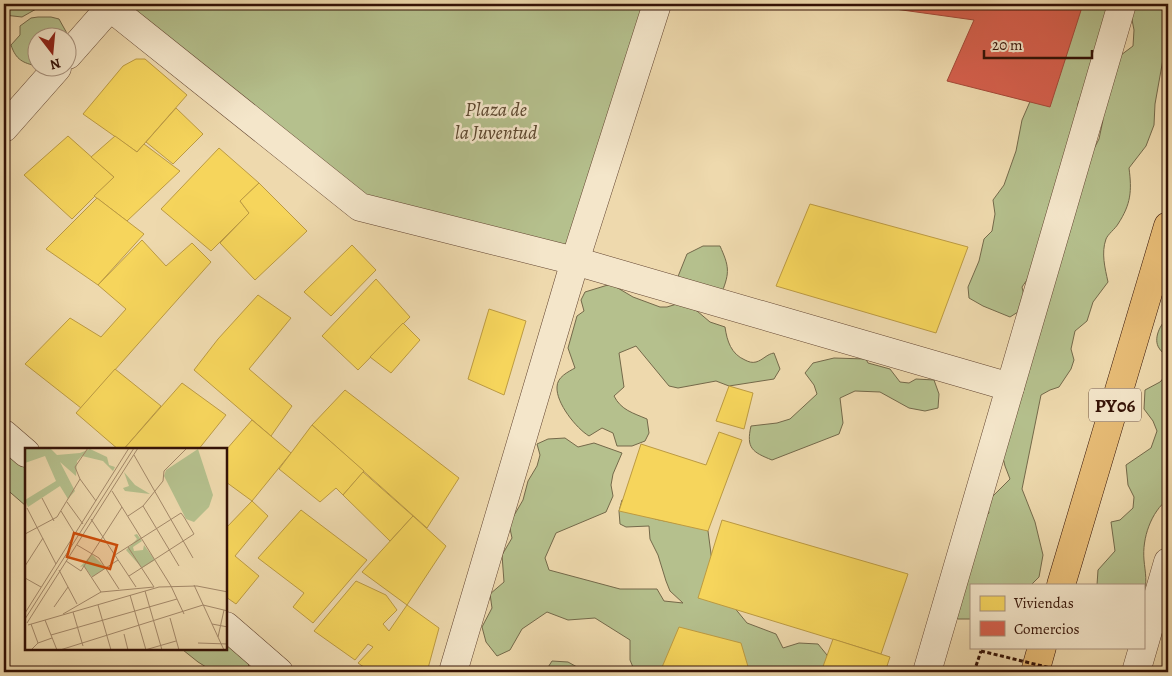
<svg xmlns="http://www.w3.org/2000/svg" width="1172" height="676" font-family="Alegreya,serif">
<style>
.green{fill:#b5c08d;stroke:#74694a;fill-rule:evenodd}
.homes{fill:#f6d55c;stroke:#bc9a42}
.shops{fill:#d6604d;stroke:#a54938}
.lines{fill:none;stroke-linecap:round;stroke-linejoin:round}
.minor-casing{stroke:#624430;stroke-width:29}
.highway-casing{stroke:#341206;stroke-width:29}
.path{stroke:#341206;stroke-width:3;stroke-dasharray:4 2.5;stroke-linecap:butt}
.minor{stroke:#f4e6ca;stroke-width:28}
.highway{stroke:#e7bc76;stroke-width:28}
.path-bridge{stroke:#341206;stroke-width:3;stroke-dasharray:4 2.5;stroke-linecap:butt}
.labels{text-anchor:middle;stroke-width:5;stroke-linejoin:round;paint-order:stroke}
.shield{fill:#f4e6ca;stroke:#6e5241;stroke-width:1}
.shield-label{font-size:19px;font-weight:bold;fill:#341206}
.park-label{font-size:20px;font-style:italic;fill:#5b462e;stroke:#f4e6ca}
.inset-road{fill:none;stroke:#a4896a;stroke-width:1}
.view{fill:#cd4e0b;fill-opacity:0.15;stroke:#cd4e0b;stroke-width:2.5}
.inset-edge{fill:none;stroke:#341206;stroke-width:2.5}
</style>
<rect width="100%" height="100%" fill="#eed9ad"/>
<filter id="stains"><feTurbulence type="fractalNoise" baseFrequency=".004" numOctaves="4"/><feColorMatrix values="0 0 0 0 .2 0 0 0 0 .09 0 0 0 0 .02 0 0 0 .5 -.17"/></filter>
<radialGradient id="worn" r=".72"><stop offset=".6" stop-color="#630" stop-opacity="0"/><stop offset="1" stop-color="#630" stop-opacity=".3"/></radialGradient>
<g class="green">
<path d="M4,4H45L22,17L4,15Z"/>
<path d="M113,4H657L575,261L360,207Z"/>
<path d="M1052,4H1116L1095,77L1078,103V121L1085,166L1099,139L1103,120L1093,105L1115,77L1117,58L1133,46L1134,30L1129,4H1168V31L1155,104L1154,125L1146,146L1129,168C1132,191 1131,204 1118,224C1115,229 1108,234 1106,239C1101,253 1105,268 1108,282L1093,302L1087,321L1075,331L1071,349L1074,360L1071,369L1059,387L1050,390L1041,395L1022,489L1035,522L1043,555L1039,577L1031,585H971V619H958L947,607L968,532L989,513L987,502L1010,479L1005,466L997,433L1026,307L1010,317L983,306L969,298L968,287L979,261L984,239L992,231L995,214L993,200L1004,185L1016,151L1022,120L1032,97L1057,12ZM1036,267L1026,304L1022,287Z"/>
<path d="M38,17H51L59,19L69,37L38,38L37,66C23,63 16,60 11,45L20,35V26L31,18Z"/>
<path d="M703,246H720C729,266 730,272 722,292L677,279L687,254Z"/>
<path d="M611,284L633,297L660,307H667L680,303L697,311L710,322L725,327C727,341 731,354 745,360C749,362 752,363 756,362C763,360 767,354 774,353L780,369L774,379L729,386L716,381L678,388L669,386L636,346L619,353L624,387L614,396C621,410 633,413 647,419L649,433L645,441L632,446H617L613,433L602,428L589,436C576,428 556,403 557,387C557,377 568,372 575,368L568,348L577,316L584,311L581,300L585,292Z"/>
<path d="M1168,318V357C1166,355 1161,352 1159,348C1153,339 1160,324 1168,318Z"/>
<path d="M834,358L866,359L868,363L890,369L900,382L909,383L916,379L934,380L939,394L938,408L925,411L909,408L880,392L855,391L840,398L843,423L839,434L772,460C752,452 746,448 751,426L777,423L790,419L817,394L814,385L805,373L813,363Z"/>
<path d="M1168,373V499C1151,512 1142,538 1144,560C1145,572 1148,583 1143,595V585H1097L1098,570L1115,551L1111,522L1120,520L1133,508L1134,497L1128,485L1126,465L1151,448L1157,431L1153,421L1144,409L1145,390L1160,382Z"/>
<path d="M565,438L578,447L594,443L622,453L613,474L611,485L613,496L606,512L556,533L545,558L549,570L620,589H657L664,601L683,603L670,591L666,581L658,555L650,539L649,526L626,527L620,524L619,511L622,500L630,498L650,501L655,519L680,524L696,523L708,531L715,584L747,623L776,634L783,648L799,643L818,644L827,655L830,672H744L736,651L681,646L660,672H635L630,660V640L595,618L568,620L547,612L522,629L510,650L497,656L486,642L482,627L492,608L490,594L504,582L502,555L512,538L509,524L523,500L528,481L537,466L540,455L537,444L548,439Z"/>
<path d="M7,457L20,459L26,465V506L4,487V458Z"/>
<path d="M226,640C237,648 254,657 247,672H214L198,662L183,650H226Z"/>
<path d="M552,661L568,662L586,672H545Z"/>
</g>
<g class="homes">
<path d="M136,59H145L187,95L137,152L83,114L123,66Z"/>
<path d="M176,108L203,134L173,164L146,142Z"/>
<path d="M68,136L114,177L72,219L24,175Z"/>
<path d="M115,136L137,152L144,144L180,171L127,221L94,196L114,177L91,157Z"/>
<path d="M219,148L259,183L240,201L249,213L211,251L161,209Z"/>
<path d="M259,183L307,231L255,280L220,243L249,213L240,201Z"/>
<path d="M97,198L144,234L98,285L46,249Z"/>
<path d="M810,204L968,247L936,333L776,286Z"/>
<path d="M142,240L166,266L192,243L211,262L81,408L25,364L70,318L101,337L126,309L98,285Z"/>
<path d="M352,245L376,270L331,316L304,292Z"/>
<path d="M376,279L410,317L358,370L322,336Z"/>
<path d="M258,295L291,318L249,369L292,406L271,436L194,370L218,339Z"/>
<path d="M489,309L526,321L504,395L468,379Z"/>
<path d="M403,323L420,340L391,373L370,357Z"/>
<path d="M115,369L161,406L123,450H119L76,413Z"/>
<path d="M182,383L226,415L198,450H123Z"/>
<path d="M729,386L753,393L744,429L716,421Z"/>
<path d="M345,390L459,478L427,528L312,425Z"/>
<path d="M252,420L291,453L252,501L226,482V450Z"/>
<path d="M312,425L364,471L343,495L336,488L320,502L279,469Z"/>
<path d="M719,432L742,440L708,531L619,511L641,444L706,465Z"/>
<path d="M363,472L413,516L390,541L343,495Z"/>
<path d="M252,501L268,516L235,556L259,576L236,604L226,597V528Z"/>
<path d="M301,510L367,560L313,623L293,607L304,593L258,558Z"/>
<path d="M413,516L446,546L407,605L362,572Z"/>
<path d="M722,520L908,574L881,654L698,598Z"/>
<path d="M356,581L386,595L397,610L383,624L389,631L407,605L439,628L427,672H371L358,663L373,647L368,644L355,660L314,631Z"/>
<path d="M679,627L741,643L749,670L748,672H660Z"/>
<path d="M833,639L890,657L885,672H821Z"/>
</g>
<path class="shops" d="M859,4H1083L1050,107L947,81L974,20Z"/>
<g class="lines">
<defs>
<g id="minor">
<path d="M106,4L360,207L575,261L1010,387"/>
<path d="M68,55L113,4"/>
<path d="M4,128L57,68"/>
<path d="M4,434L26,453"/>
<path d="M226,626L279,672"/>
<path d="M453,672L575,261L657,4"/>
<path d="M927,672L1122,4"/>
<path d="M1136,672L1168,562"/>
</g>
<g id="highway">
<path d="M1061,585L1168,226"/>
<path d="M1035,672L1042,647"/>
</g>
</defs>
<use href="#minor" class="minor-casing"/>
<use href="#highway" class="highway-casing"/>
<path class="path" d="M974,672L981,651"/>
<use href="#minor" class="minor"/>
<use href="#highway" class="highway"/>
<path class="path-bridge" d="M981,651L1067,672"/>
</g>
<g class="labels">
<rect class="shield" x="1089" y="388.5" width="52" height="33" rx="4"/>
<g class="shield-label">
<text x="1115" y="412">PY06</text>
</g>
<g class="park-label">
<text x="496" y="116">Plaza de<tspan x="496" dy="23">la Juventud</tspan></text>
</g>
</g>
<g transform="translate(25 448)">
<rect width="202" height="202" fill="#eed9ad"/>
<path d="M0,0H25L32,7L55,5L65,1L82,9L84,17L90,19L88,23L78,13L57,8L52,13L51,28L35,14L50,43L43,51L35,38L3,59L0,52L31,33L20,8L0,15ZM173,1L188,47L184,59L169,74L161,71L139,28L141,22ZM99,24L110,37L125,46L100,43L98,40L104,38ZM112,86L117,93L108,99L109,103L118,102L119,97L130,112L117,120L101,102L112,91L109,87ZM67,106L81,120L67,129L59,118L55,119Z" fill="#b5c08d"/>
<path class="inset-road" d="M109,7L168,110M55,31L71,53M87,43L146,138L159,166M17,50L29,73M42,54L58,76M118,58L154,118M2,60L31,116M36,63L50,86M103,68L118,58L138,33L139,23L162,0M66,71L111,139M0,86L32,69L55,31L50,19L63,0M52,97L74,110L94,141M103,99L129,139M90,107L156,65L159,69L169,86L104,128M41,113L56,123L59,118L76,144M0,118L18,90M59,118L97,59M34,122L52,156M67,129L93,112M0,130L16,139M169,137L199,202M120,143L137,202M105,147L121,202M73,157L86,202M29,159L43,139M48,164L58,198M0,165L104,0M38,166L76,144L129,139M145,170L154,202M0,171L109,0M20,172L32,202M2,175L113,0M6,176L13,195M187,176L203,179M3,177L134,139L172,138L203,144M99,186L103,202M26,187L152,151M193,189L199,162M173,195L203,196M6,202L13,195L27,190M35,202L178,157L203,163M120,202L151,193"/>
<path class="view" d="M49,85L92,97L85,121L42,109Z"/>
<rect width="202" height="202" class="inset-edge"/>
</g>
<rect width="1172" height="676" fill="none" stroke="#eed9ad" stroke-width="20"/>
<rect x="5" y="5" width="1162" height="666" fill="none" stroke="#341206" stroke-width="2.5"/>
<rect x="10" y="10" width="1152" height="656" fill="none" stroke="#341206"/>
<rect x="970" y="584" width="175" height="65" fill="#f4e6ca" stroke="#a7917c"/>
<rect x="980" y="596" width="25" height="15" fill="#f6d55c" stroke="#a7917c"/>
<text x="1014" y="608" font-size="15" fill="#341206">Viviendas</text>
<rect x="980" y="621" width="25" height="15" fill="#d6604d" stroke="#a7917c"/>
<text x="1014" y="634" font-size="15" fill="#341206">Comercios</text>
<g transform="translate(52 52) rotate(164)"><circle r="24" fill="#f4e6ca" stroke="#a7917c"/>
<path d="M0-4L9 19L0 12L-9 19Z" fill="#8f2418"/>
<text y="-8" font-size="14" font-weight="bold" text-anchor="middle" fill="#341206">N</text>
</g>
<path d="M984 50v8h108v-8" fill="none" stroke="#341206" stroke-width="2.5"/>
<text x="992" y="50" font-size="15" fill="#341206" stroke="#f4e6ca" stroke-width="4" paint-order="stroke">20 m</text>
<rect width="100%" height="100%" filter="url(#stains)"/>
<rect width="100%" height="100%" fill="url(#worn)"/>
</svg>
